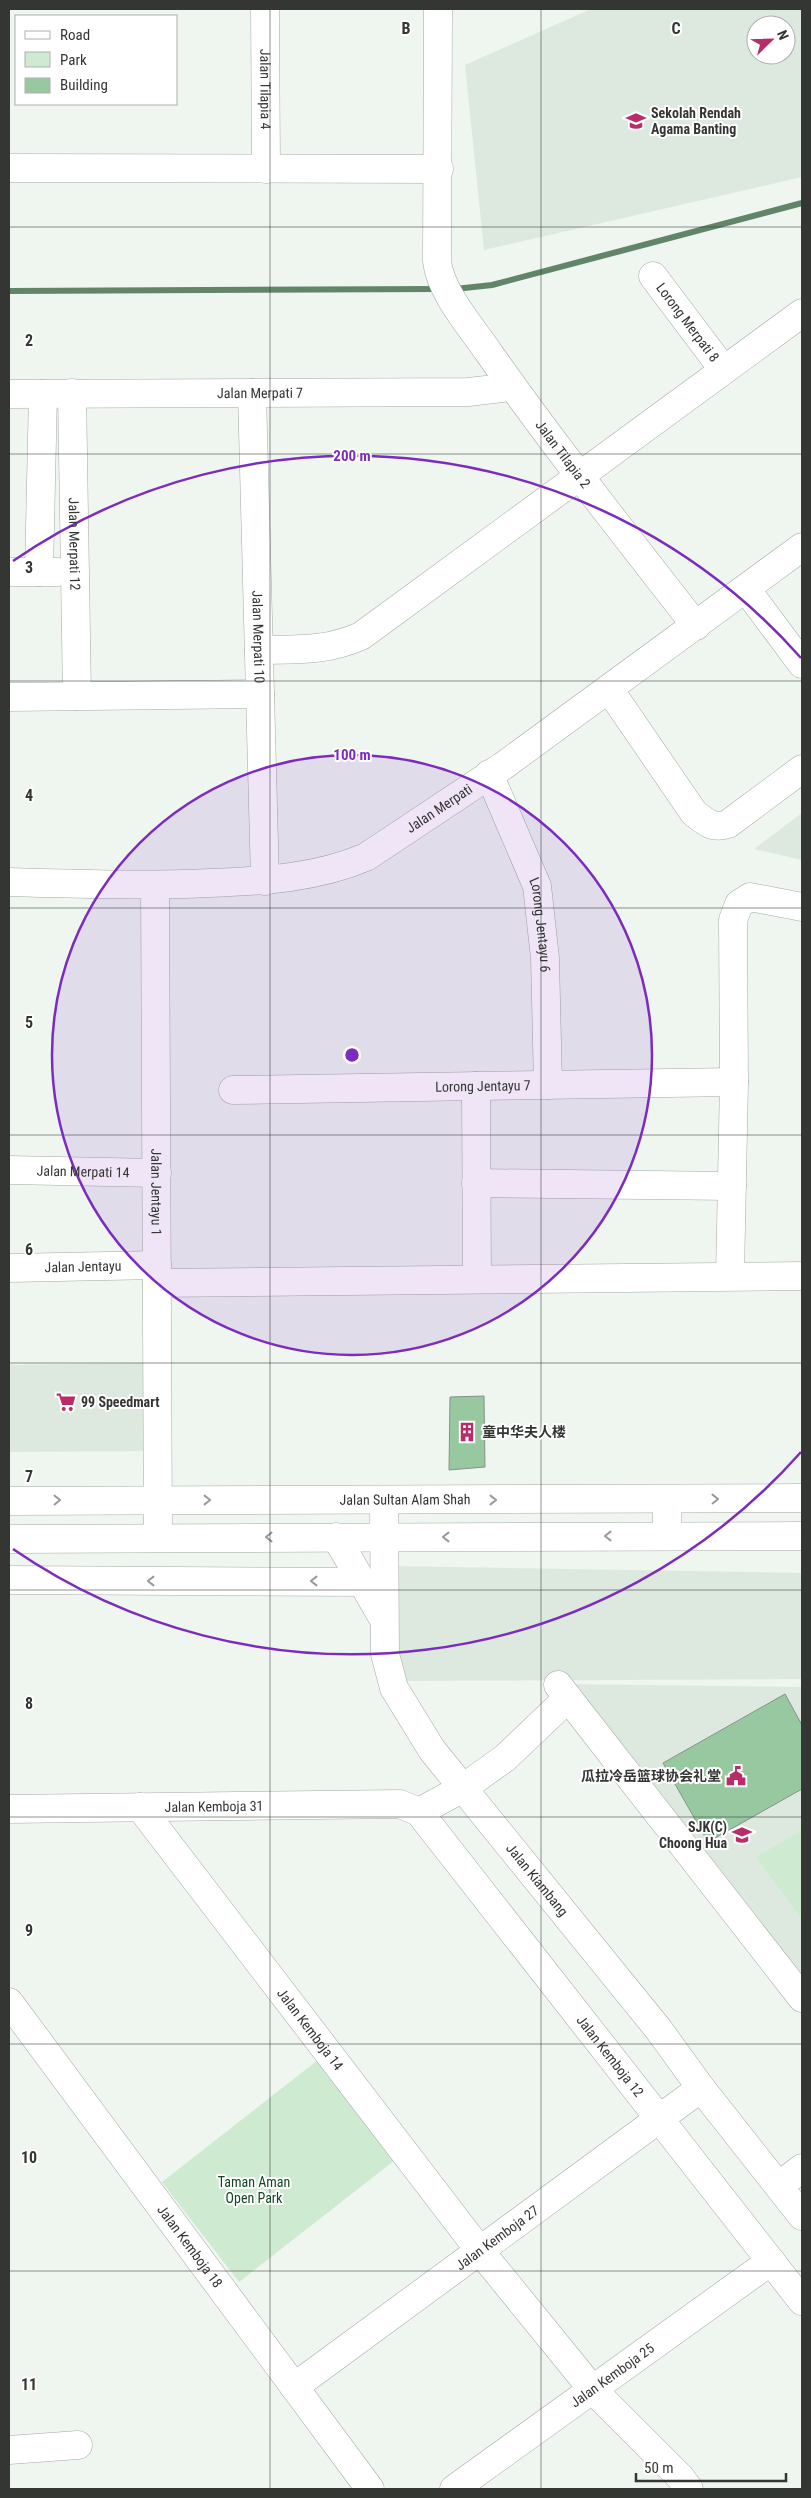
<svg xmlns="http://www.w3.org/2000/svg" width="811" height="2498" font-family="'Roboto Condensed','Noto Sans SC',sans-serif">
<style>
.built{fill:#dde9df;fill-rule:evenodd}
.green{fill:#ceebd2}
.lines{fill:none;stroke-linecap:round;stroke-linejoin:round}
.stream{stroke:#628468;stroke-width:6}
.building{fill:#98c8a0;stroke:#898f8a}
.minor-casing{stroke:#a4aaa5;stroke-width:29}
.highway-casing{stroke:#a4aaa5;stroke-width:29}
.minor{stroke:#fff;stroke-width:28}
.highway{stroke:#fff;stroke-width:28}
.oneway{stroke:#9a9a9a}
.grid{fill:none;stroke:#343634;stroke-width:1;stroke-opacity:0.55}
.ring{fill:none;stroke:#7b2cbf;stroke-width:2.5}
.labels{text-anchor:middle;stroke-width:4;stroke-linejoin:round;paint-order:stroke}
.street-label{font-size:14px;fill:#343634;stroke:#fff}
.poi-label{font-size:14px;font-weight:bold;fill:#343634;stroke:#fff;text-anchor:start}
.park-label{font-size:14px;fill:#124722;stroke:#fff}
.grid-label{font-size:16px;text-anchor:middle;font-weight:bold;fill:#343634;stroke:#fff;stroke-width:4;stroke-linejoin:round;paint-order:stroke}
.centre{fill:#7b2cbf;stroke:#fff;stroke-width:2.5}
.ring-label{font-size:15px;text-anchor:middle;font-weight:bold;fill:#7b2cbf;stroke:#fff;stroke-width:4;stroke-linejoin:round;paint-order:stroke}
</style>
<rect width="100%" height="100%" fill="#eff5ef"/>
<g class="built">
<path d="M591,9H802V177L484,250L465,65ZM756,25H786V55H756Z"/>
<path d="M802,813V860L754,849Z"/>
<path d="M151,1363L152,1451L9,1452V1365Z"/>
<path d="M391,1566L802,1573V1679L402,1681L391,1651Z"/>
<path d="M560,1684L802,1687V1984Z"/>
</g>
<g class="green">
<path d="M802,1830V1919L756,1857Z"/>
<path d="M318,2060L395,2160L239,2282L162,2182Z"/>
</g>
<g class="lines">
<g class="stream">
<path d="M455,289L492,285L802,203"/>
<path d="M9,291L437,289"/>
</g>
</g>
<g class="building">
<path d="M484,1396L485,1467L449,1470L450,1397Z"/>
<path d="M785,1694L802,1725V1789L708,1842L663,1763Z"/>
</g>
<g class="lines">
<defs>
<g id="minor">
<path id="s1" d="M265,9L266,169"/>
<path id="s2" d="M438,9L437,261C440,292 472,328 489,353C555,447 626,536 696,626"/>
<path d="M9,168L439,169"/>
<path id="s3" d="M653,276L723,369"/>
<path id="s4" d="M72,393L77,696"/>
<path id="s5" d="M252,393L265,881"/>
<path id="s6" d="M9,394L468,392L512,387"/>
<path d="M9,572H57"/>
<path d="M39,572L43,394"/>
<path d="M746,589L802,664"/>
<path d="M259,650C298,649 324,652 361,636L802,313"/>
<path d="M609,689L694,813C706,822 712,829 728,824L802,769"/>
<path d="M9,697L260,694"/>
<path id="s7" d="M489,774L537,886L545,958L548,1085"/>
<path id="s8" d="M9,882C76,884 143,886 210,883C263,881 317,878 366,857L503,766L802,547"/>
<path id="s9" d="M155,886L158,1538"/>
<path d="M476,1086L477,1279"/>
<path id="s10" d="M233,1090L734,1082"/>
<path id="s11" d="M9,1170L157,1173"/>
<path d="M476,1183L732,1186"/>
<path id="s12" d="M9,1268L157,1265"/>
<path d="M730,1276L734,1082L733,920L739,904L750,897L802,907"/>
<path d="M157,1283L802,1276"/>
<path id="s13" d="M384,1500L385,1654L394,1688L432,1750L659,2030L701,2088L802,2216"/>
<path d="M667,1500V1536"/>
<path d="M9,1580L362,1582"/>
<path d="M558,1685L802,1998"/>
<path id="s14" d="M140,1807L480,2251L593,2390L680,2477L689,2489"/>
<path id="s15" d="M9,1809L400,1804L419,1812"/>
<path id="s16" d="M419,1812L802,2301"/>
<path d="M419,1812L463,1788L505,1758L568,1698"/>
<path id="s17" d="M9,2002L370,2489"/>
<path d="M779,2186L802,2168"/>
<path id="s18" d="M294,2387L701,2088"/>
<path d="M9,2450L78,2445"/>
<path id="s19" d="M454,2489L771,2261"/>
</g>
<g id="highway">
<path id="s20" d="M9,1501L802,1498"/>
<path d="M336,1537L384,1620"/>
<path d="M9,1539L802,1536"/>
</g>
</defs>
<use href="#minor" class="minor-casing"/>
<use href="#highway" class="highway-casing"/>
<use href="#minor" class="minor"/>
<use href="#highway" class="highway"/>
</g>
<defs><path id="oneway-chevron" d="M-2-3.5L2.5 0L-2 3.5" fill="none" stroke-width="1.6" stroke-linecap="round" stroke-linejoin="round" transform="scale(1.25)"/></defs>
<g class="oneway">
<use href="#oneway-chevron" transform="translate(715 1499) rotate(-1)"/>
<use href="#oneway-chevron" transform="translate(57 1500) rotate(-1)"/>
<use href="#oneway-chevron" transform="translate(207 1500)"/>
<use href="#oneway-chevron" transform="translate(493 1500)"/>
<use href="#oneway-chevron" transform="translate(608 1536) rotate(180)"/>
<use href="#oneway-chevron" transform="translate(269 1537) rotate(180)"/>
<use href="#oneway-chevron" transform="translate(446 1537) rotate(180)"/>
<use href="#oneway-chevron" transform="translate(151 1581) rotate(-180)"/>
<use href="#oneway-chevron" transform="translate(314 1581) rotate(-180)"/>
</g>
<path class="grid" d="M270,9V2489M541,9V2489M9,227H802M9,454H802M9,681H802M9,908H802M9,1135H802M9,1363H802M9,1590H802M9,1817H802M9,2044H802M9,2271H802"/>
<circle cx="352" cy="1055" r="300" fill="#7b2cbf" fill-opacity=".12"/>
<g class="ring">
<circle cx="352" cy="1055" r="300"/>
<path d="M801 1452A599 599 0 0 1 13 1549M13 561A599 599 0 0 1 801 658"/>
</g>
<defs>
<symbol id="school-bare" viewBox="-9 -9 18 18"><path d="M0-5L7-2L0 1L-7-2ZM-4 1L0 2.5L4 1V4Q0 6-4 4Z" fill="#b82d68" stroke="#fff" stroke-width="2.5" paint-order="stroke"/></symbol>
<symbol id="supermarket-bare" viewBox="-9 -9 18 18"><path d="M-6-5.5h2.5l.6 2H6L4.5 2H-2.5L-4.4-4H-6ZM-1.5 3.2a1.3 1.3 0 1 0 .1 0ZM3 3.2a1.3 1.3 0 1 0 .1 0Z" fill="#b82d68" stroke="#fff" stroke-width="2.5" paint-order="stroke"/></symbol>
<symbol id="building-bare" viewBox="-9 -9 18 18"><path d="M-4-6H4V6H1V3H-1V6H-4ZM-2.5-4.3h1.7v1.8h-1.7ZM.8-4.3h1.7v1.8H.8ZM-2.5-1h1.7V.8h-1.7ZM.8-1h1.7V.8H.8Z" fill="#b82d68" stroke="#fff" stroke-width="2.5" paint-order="stroke"/></symbol>
<symbol id="civic-bare" viewBox="-9 -9 18 18"><path d="M-.6-6.5H3V-4.5H.6V-3L4-1V1h2V6H-6V1h2V-1L-.6-3ZM-1.2 2.5V6h2.4V2.5Z" fill="#b82d68" stroke="#fff" stroke-width="2.5" paint-order="stroke"/></symbol>
</defs>
<g fill-rule="evenodd">
<use href="#school-bare" x="622" y="107" width="28" height="28"/>
<use href="#supermarket-bare" x="52" y="1388" width="28" height="28"/>
<use href="#building-bare" x="453" y="1418" width="28" height="28"/>
<use href="#civic-bare" x="722" y="1762" width="28" height="28"/>
<use href="#school-bare" x="728" y="1821" width="28" height="28"/>
</g>
<g class="labels">
<g class="street-label">
<text dy="5" stroke="none"><textPath href="#s1" startOffset="80">Jalan Tilapia 4</textPath></text>
<text dy="5" stroke="none"><textPath href="#s3" startOffset="58">Lorong Merpati 8</textPath></text>
<text dy="5" stroke="none"><textPath href="#s6" startOffset="251">Jalan Merpati 7</textPath></text>
<text dy="5" stroke="none"><textPath href="#s2" startOffset="484">Jalan Tilapia 2</textPath></text>
<text dy="5" stroke="none"><textPath href="#s4" startOffset="151">Jalan Merpati 12</textPath></text>
<text dy="5" stroke="none"><textPath href="#s5" startOffset="244">Jalan Merpati 10</textPath></text>
<text dy="5" stroke="none"><textPath href="#s8" startOffset="448">Jalan Merpati</textPath></text>
<text dy="5" stroke="none"><textPath href="#s7" startOffset="161">Lorong Jentayu 6</textPath></text>
<text dy="5" stroke="none"><textPath href="#s10" startOffset="250">Lorong Jentayu 7</textPath></text>
<text dy="5" stroke="none"><textPath href="#s11" startOffset="74">Jalan Merpati 14</textPath></text>
<text dy="5" stroke="none"><textPath href="#s9" startOffset="306">Jalan Jentayu 1</textPath></text>
<text dy="5" stroke="none"><textPath href="#s12" startOffset="74">Jalan Jentayu</textPath></text>
<text dy="5" stroke="none"><textPath href="#s20" startOffset="396">Jalan Sultan Alam Shah</textPath></text>
<text dy="5" stroke="none"><textPath href="#s15" startOffset="205">Jalan Kemboja 31</textPath></text>
<text dy="5" stroke="none"><textPath href="#s13" startOffset="429">Jalan Kiambang</textPath></text>
<text dy="5" stroke="none"><textPath href="#s14" startOffset="280">Jalan Kemboja 14</textPath></text>
<text dy="5" stroke="none"><textPath href="#s16" startOffset="310">Jalan Kemboja 12</textPath></text>
<text dy="5" stroke="none"><textPath href="#s18" startOffset="252">Jalan Kemboja 27</textPath></text>
<text dy="5" stroke="none"><textPath href="#s17" startOffset="304">Jalan Kemboja 18</textPath></text>
<text dy="5" stroke="none"><textPath href="#s19" startOffset="195">Jalan Kemboja 25</textPath></text>
</g>
<g class="poi-label">
<text x="651" y="118">Sekolah Rendah<tspan x="651" dy="16">Agama Banting</tspan></text>
<text x="81" y="1407">99 Speedmart</text>
<text x="482" y="1437">童中华夫人楼</text>
<text x="721" y="1781" text-anchor="end">瓜拉冷岳篮球协会礼堂</text>
<text x="727" y="1832" text-anchor="end">SJK(C)<tspan x="727" dy="16">Choong Hua</tspan></text>
</g>
<g class="park-label">
<text x="254" y="2187">Taman Aman<tspan x="254" dy="16">Open Park</tspan></text>
</g>
</g>
<g class="grid-label">
<text x="406" y="34">B</text>
<text x="676" y="34">C</text>
<text x="29" y="346">2</text>
<text x="29" y="573">3</text>
<text x="29" y="801">4</text>
<text x="29" y="1028">5</text>
<text x="29" y="1255">6</text>
<text x="29" y="1482">7</text>
<text x="29" y="1709">8</text>
<text x="29" y="1936">9</text>
<text x="29" y="2163">10</text>
<text x="29" y="2390">11</text>
</g>
<circle cx="352" cy="1055" r="8" class="centre"/>
<g class="ring-label">
<text x="352" y="461">200 m</text>
<text x="352" y="760">100 m</text>
</g>
<rect width="811" height="2498" fill="none" stroke="#343634" stroke-width="20"/>
<rect x="15" y="15" width="162" height="90" fill="#ffffff" stroke="#aeafae"/>
<rect x="25" y="31" width="25" height="8" fill="#ffffff" stroke="#aeafae"/>
<text x="60" y="40" font-size="15" fill="#343634">Road</text>
<rect x="25" y="52" width="25" height="15" fill="#ceebd2" stroke="#aeafae"/>
<text x="60" y="65" font-size="15" fill="#343634">Park</text>
<rect x="25" y="78" width="25" height="15" fill="#98c8a0" stroke="#aeafae"/>
<text x="60" y="90" font-size="15" fill="#343634">Building</text>
<g transform="translate(771 40) rotate(67)"><circle r="24" fill="#ffffff" stroke="#aeafae"/>
<path d="M0-4L9 19L0 12L-9 19Z" fill="#b82d68"/>
<text y="-8" font-size="14" font-weight="bold" text-anchor="middle" fill="#343634">N</text>
</g>
<path d="M636 2473v8h150v-8" fill="none" stroke="#343634" stroke-width="2.5"/>
<text x="644" y="2473" font-size="15" fill="#343634" stroke="#ffffff" stroke-width="4" paint-order="stroke">50 m</text>
</svg>
